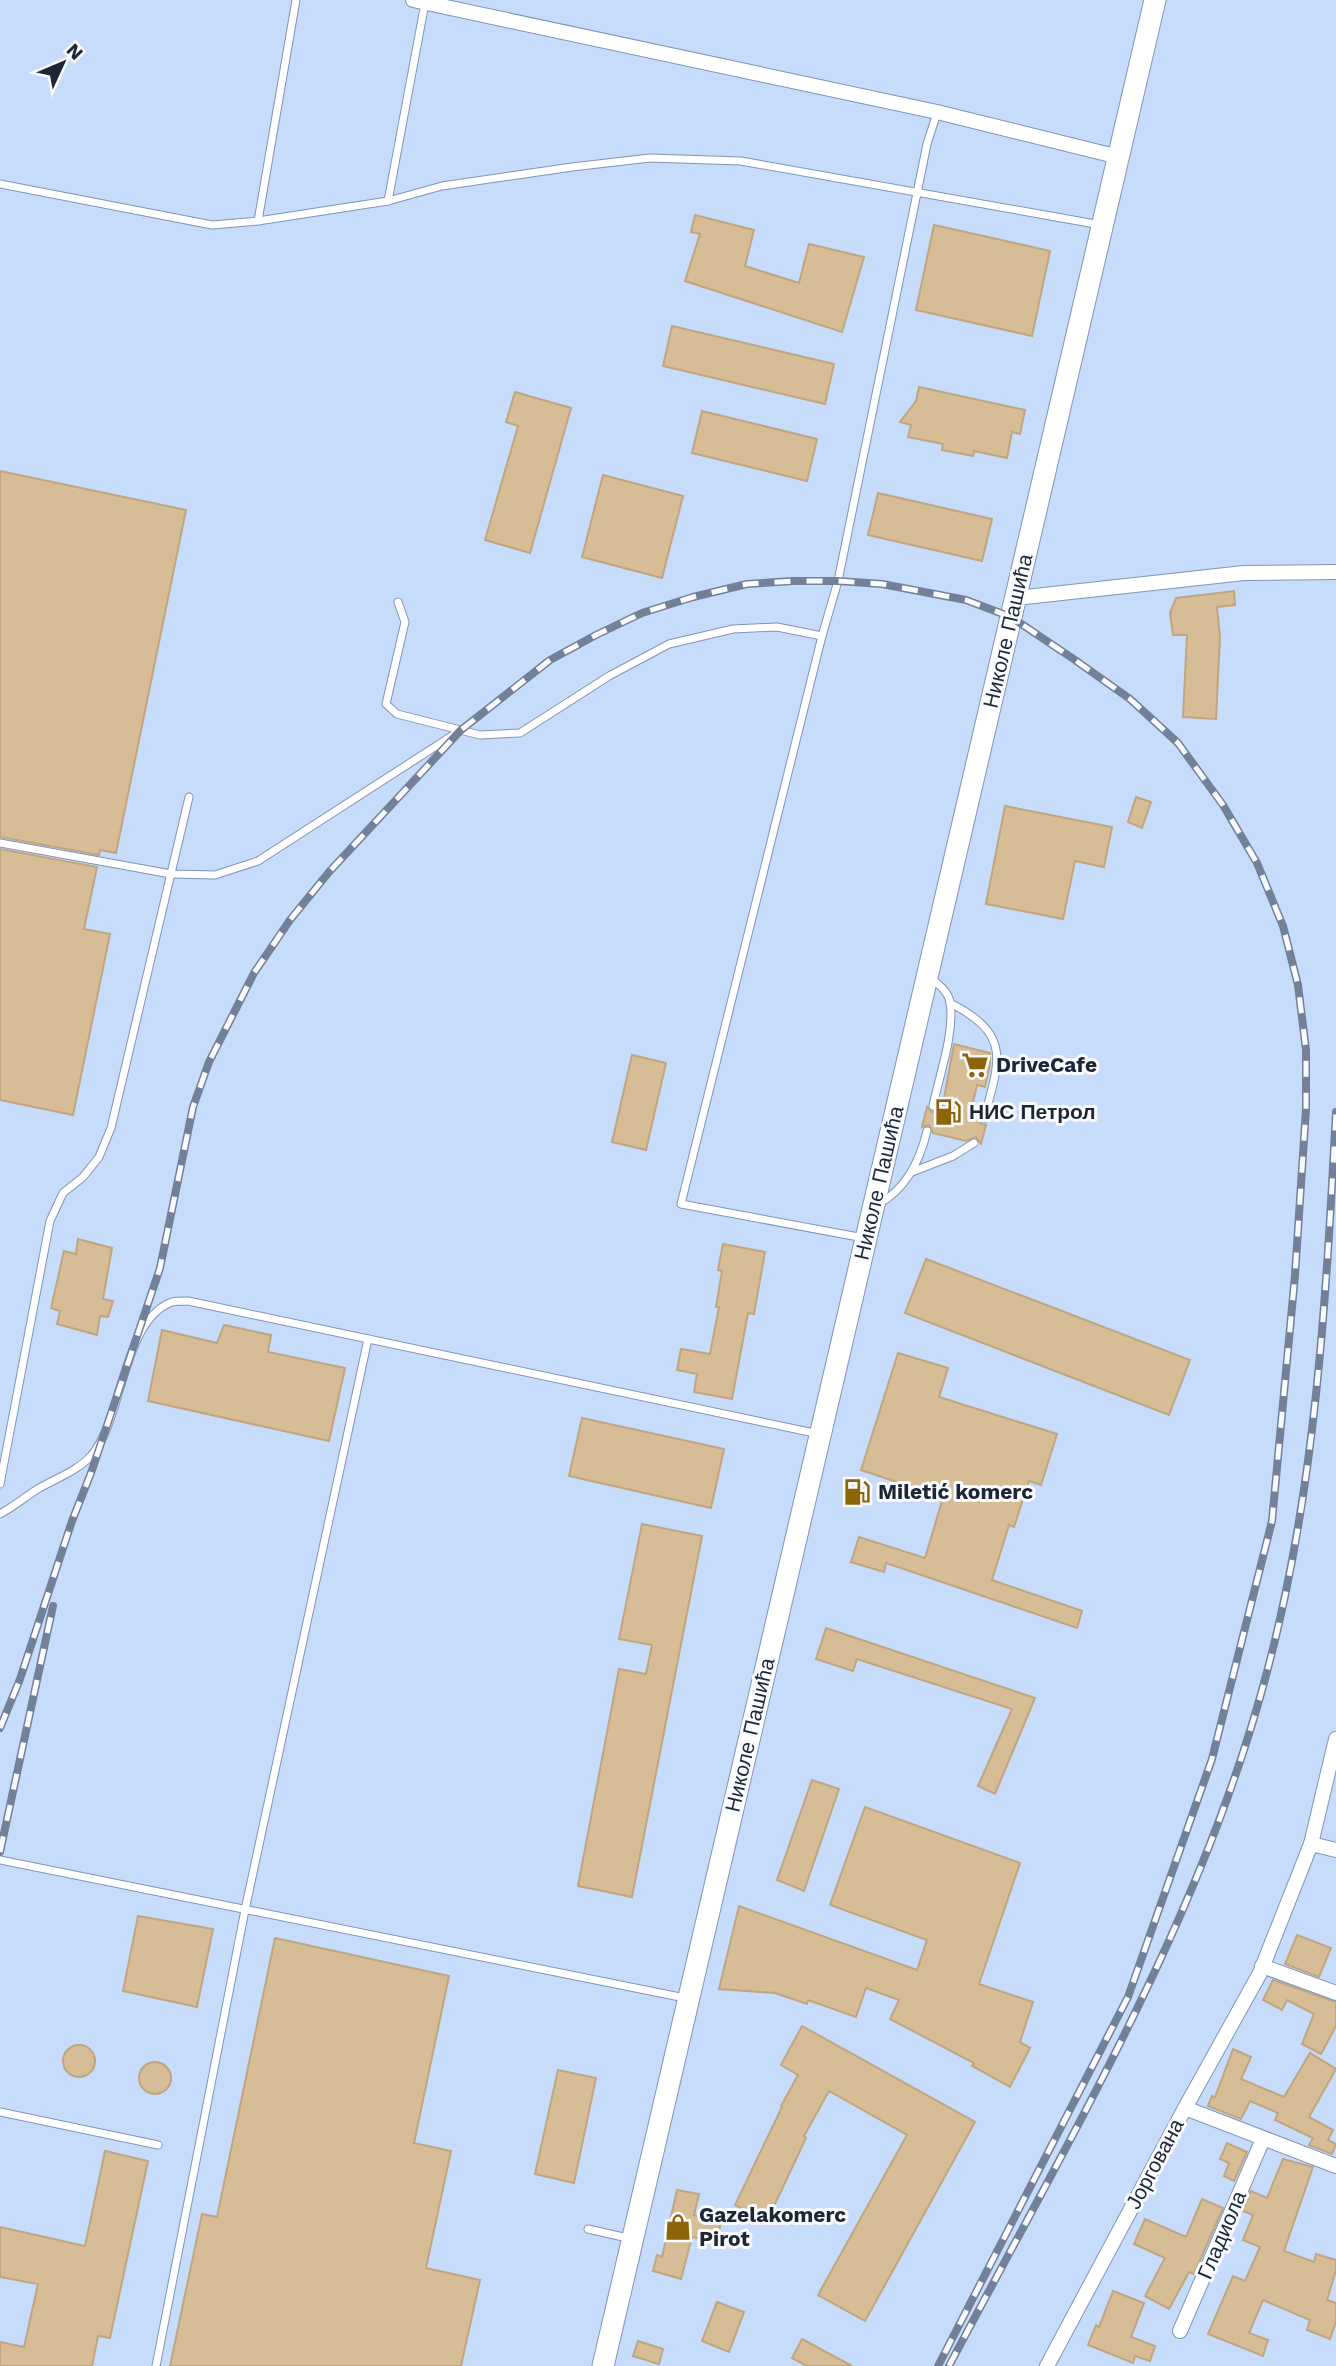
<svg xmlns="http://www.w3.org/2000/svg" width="1336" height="2366" font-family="'Work Sans',sans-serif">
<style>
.building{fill:#d6bd96;stroke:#bfa680;stroke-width:2}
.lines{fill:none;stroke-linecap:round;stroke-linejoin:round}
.lane-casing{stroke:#7e95b8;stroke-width:9}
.street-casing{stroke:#7e95b8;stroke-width:16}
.secondary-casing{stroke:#7e95b8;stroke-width:23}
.lane{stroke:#fff;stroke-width:7}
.street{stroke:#fff;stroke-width:14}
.secondary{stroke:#fff;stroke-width:21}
.rail-casing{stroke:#728198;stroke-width:8}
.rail{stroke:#f9fbff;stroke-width:5;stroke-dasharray:16;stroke-linecap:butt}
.labels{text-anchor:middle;stroke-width:6;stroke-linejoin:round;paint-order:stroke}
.street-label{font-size:21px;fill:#1c2634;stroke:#f9fbff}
.poi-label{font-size:21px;font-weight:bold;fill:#1c2634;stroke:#f9fbff;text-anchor:start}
</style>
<rect width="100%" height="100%" fill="#c7dbfa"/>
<g class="building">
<path d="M695,215L754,230L745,266L799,283L809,244L864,257L842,332L685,281L700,234L691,232Z"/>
<path d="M934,225L1050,251L1032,336L916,310Z"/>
<path d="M672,326L834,364L825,404L663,366Z"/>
<path d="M919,387L1025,410L1020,434L1012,432L1007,458L974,451L973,456L942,450L943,444L908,437L911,425L900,422L916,401Z"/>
<path d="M515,392L571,408L530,553L485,540L518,426L506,422Z"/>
<path d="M702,411L817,439L807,481L692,453Z"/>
<path d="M0,471L186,510L116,853L100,850L99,855L0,837Z"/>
<path d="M603,475L683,496L662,578L582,557Z"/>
<path d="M878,493L992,519L982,561L868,535Z"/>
<path d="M1234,591L1235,605L1217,607L1220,637L1216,719L1183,717L1187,635H1173L1170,613L1176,598Z"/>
<path d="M1136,797L1151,802L1142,828L1128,822Z"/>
<path d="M1005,806L1112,827L1104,867L1075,861L1063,919L986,904Z"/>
<path d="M0,849L97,867L84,929L110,934L73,1115L0,1100Z"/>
<path d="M954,1044L990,1053V1065L985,1087L977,1085L970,1115L978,1117L980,1124L986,1125L981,1144L976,1137L966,1141L933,1133L929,1125L922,1127L927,1107L932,1112L942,1109Z"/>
<path d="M632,1055L666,1063L646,1150L612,1142Z"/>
<path d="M78,1239L112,1248L103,1299L113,1301L108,1317L100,1316L97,1335L57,1324L60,1311L51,1308L64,1251L76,1254Z"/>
<path d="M723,1244L765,1252L754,1314L748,1313L732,1399L694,1392L697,1374L677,1370L681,1349L710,1354L719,1307H716L722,1271L718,1270Z"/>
<path d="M926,1259L1190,1360L1169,1415L905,1313Z"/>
<path d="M224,1325L271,1335L268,1352L345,1368L329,1441L148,1401L162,1330L217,1343Z"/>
<path d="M898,1353L948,1368L939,1397L1057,1434L1041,1485L1029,1481L1014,1527L1009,1525L992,1580L1082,1611L1077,1628L886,1563L884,1572L851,1562L859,1537L925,1558L942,1501L896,1485L897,1482L861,1470Z"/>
<path d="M582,1418L724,1449L711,1508L569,1476Z"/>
<path d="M642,1524L702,1536L632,1897L578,1886L619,1669L646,1674L652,1645L619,1639Z"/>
<path d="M826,1628L1035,1698L995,1794L978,1786L1012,1709L857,1659L853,1671L816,1659Z"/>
<path d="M812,1780L839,1789L804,1891L777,1880Z"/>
<path d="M865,1807L1020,1863L979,1984L1033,2002L1020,2042L1030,2048L1010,2087L972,2066L974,2063L890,2019L899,2000L866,1988L856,2017L808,2000L807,2004L775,1993L719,1989L739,1906L917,1970L927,1940L830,1905Z"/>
<path d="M138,1916L213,1929L197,2007L123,1991Z"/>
<path d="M1297,1935L1331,1948L1319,1977L1285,1964Z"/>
<path d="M275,1938L449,1976L414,2143L451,2151L426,2268L480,2280L461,2366H170L202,2214L217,2217Z"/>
<path d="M1273,1980L1336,2002V2026L1321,2054L1302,2044L1314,2014L1287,2000L1282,2010L1263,2000Z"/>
<path d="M802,2026L975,2122L865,2321L818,2295L907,2135L829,2091L804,2136L806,2138L767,2221L735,2205L782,2107L781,2106L798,2075L781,2065Z"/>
<circle cx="79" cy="2061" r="16"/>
<path d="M1233,2049L1251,2057L1241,2079L1284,2097L1310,2053L1336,2069L1309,2117L1333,2130L1328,2140L1336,2144L1332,2154L1309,2145L1313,2138L1275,2120L1278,2113L1250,2101L1241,2119L1208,2106L1212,2096L1215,2097Z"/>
<circle cx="155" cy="2078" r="16"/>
<path d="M558,2070L596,2078L574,2183L535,2174Z"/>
<path d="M1227,2143L1247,2152L1234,2181L1224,2176L1229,2163L1220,2159Z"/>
<path d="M105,2151L148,2161L110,2338L98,2336L92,2366H0V2342L24,2347L38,2284L0,2277V2227L85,2246Z"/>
<path d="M1283,2159L1313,2167L1284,2251L1314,2262L1316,2254L1336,2260V2270L1327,2300L1336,2303V2322L1330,2339L1307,2330L1310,2320L1263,2300L1249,2333L1268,2340L1263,2356L1208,2334L1233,2276L1245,2281L1260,2247L1243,2240L1253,2215L1243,2211L1251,2191L1267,2198Z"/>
<path d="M677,2190L699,2194L694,2215L721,2221L717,2243L692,2237L681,2279L653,2271L657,2255L662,2257Z"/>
<path d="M1202,2199L1223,2208L1194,2274L1189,2272L1169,2309L1145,2296L1165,2258L1134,2244L1145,2219L1186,2237Z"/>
<path d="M1113,2291L1144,2303L1131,2337L1155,2346L1150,2361L1135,2356L1133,2363L1088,2345L1096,2325L1099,2327Z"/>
<path d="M717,2302L744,2312L729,2352L702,2341Z"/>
<path d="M802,2339L852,2366H807L792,2358Z"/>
<path d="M638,2341L663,2349L659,2364L633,2356Z"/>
</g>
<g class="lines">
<defs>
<g id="lane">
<path d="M0,184L212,225L258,221L388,201L442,186L572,167L650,158L741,161L1101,225"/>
<path d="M388,201L425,3"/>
<path d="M258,221L296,0"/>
<path d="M398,602L405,622L386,704L397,714L480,735L520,733L609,676L669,644L733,629L777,627L822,636"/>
<path d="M0,843L171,874L215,875L258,861L461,730"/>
<path d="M929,977C938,984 948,991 950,1002C955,1033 939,1076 933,1106"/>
<path d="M950,1003C1013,1035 999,1061 984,1119"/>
<path d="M912,1172L953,1156L974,1143"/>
<path d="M880,1203C907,1188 920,1160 927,1131"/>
<path d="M864,1238L681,1204L822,636L838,581L927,144L937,113"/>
<path d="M0,1484L50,1221L63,1193L83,1177L99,1157L111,1128L189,797"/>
<path d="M0,1514C13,1507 24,1498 36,1490C54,1479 76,1472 91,1456C123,1420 122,1320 172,1302C177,1301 183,1301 188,1301L819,1434"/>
<path d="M0,1860L685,1998"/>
<path d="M0,2112L158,2145"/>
<path d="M588,2229L632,2239"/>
<path d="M156,2366L245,1910L368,1339"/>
</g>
<g id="street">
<path d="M413,0L937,112L1119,157"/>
<path d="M1016,598L1244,573L1336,572"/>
<path d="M1311,1844L1336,1850"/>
<path d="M1262,1966L1336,1993"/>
<path d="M1185,2108L1336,2166"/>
<path d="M1180,2331L1263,2139"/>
<path d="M1047,2366L1185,2108L1260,1973L1311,1844L1336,1739"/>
</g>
<path id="secondary" d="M603,2366L1155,0"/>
</defs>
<use href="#lane" class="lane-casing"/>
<use href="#street" class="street-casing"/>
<use href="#secondary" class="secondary-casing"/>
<use href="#lane" class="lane"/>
<use href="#street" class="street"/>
<use href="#secondary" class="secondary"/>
<defs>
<g id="rail">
<path d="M0,1728L20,1679L72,1521L91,1473L160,1268L193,1107L209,1062L254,973L290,920L329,872L461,730L550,660L596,635L642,613L693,597L747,584L793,581H838L882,584L966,600L1011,617L1075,660L1130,699L1178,743L1223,805L1257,863L1283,926L1298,985L1306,1050V1109L1295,1275L1272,1521L1212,1759L1128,1997L938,2366"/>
<path d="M0,1852L53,1606"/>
<path d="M949,2366C1067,2142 1204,1915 1268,1668C1316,1486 1326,1299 1336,1112"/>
</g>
</defs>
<use href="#rail" class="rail-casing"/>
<use href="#rail" class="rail"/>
</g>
<defs>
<symbol id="supermarket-bare" viewBox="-9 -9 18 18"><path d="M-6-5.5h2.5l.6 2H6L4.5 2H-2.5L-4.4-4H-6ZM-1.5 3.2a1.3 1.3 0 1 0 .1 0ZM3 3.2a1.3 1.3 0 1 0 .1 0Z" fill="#8e6409" stroke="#f9fbff" stroke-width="2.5" paint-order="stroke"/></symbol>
<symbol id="fuel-bare" viewBox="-9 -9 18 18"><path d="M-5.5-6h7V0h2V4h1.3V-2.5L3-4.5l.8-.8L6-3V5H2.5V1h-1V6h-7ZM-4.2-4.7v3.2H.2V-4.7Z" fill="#8e6409" stroke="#f9fbff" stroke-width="2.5" paint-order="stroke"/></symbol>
<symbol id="shop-bare" viewBox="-9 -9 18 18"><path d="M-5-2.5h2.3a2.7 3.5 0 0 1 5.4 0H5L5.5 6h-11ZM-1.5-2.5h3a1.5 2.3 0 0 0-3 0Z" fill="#8e6409" stroke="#f9fbff" stroke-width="2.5" paint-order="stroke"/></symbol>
</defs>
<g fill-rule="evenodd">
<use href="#supermarket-bare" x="956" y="1046" width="38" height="38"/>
<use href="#fuel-bare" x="929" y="1093" width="38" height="38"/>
<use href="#fuel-bare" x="838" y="1473" width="38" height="38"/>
<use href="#shop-bare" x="659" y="2208" width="38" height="38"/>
</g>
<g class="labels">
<g class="street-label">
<text transform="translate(1008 631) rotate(-77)" y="7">Николе Пашића</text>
<text transform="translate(879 1183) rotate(-77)" y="7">Николе Пашића</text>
<text transform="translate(750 1735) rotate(-77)" y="7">Николе Пашића</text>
<text transform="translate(1155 2164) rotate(-62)" y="7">Јоргована</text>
<text transform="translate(1222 2235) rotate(-67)" y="7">Гладиола</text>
</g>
<g class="poi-label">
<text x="996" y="1072">DriveCafe</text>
<text x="969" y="1119">НИС Петрол</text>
<text x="878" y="1499">Miletić komerc</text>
<text x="699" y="2222">Gazelakomerc<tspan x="699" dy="24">Pirot</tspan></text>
</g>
</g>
<g transform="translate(63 63) rotate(46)" stroke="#f9fbff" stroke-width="5" paint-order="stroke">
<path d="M0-5L12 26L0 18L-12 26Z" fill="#1c2634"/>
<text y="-10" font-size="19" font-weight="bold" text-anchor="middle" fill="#1c2634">N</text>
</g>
</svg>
